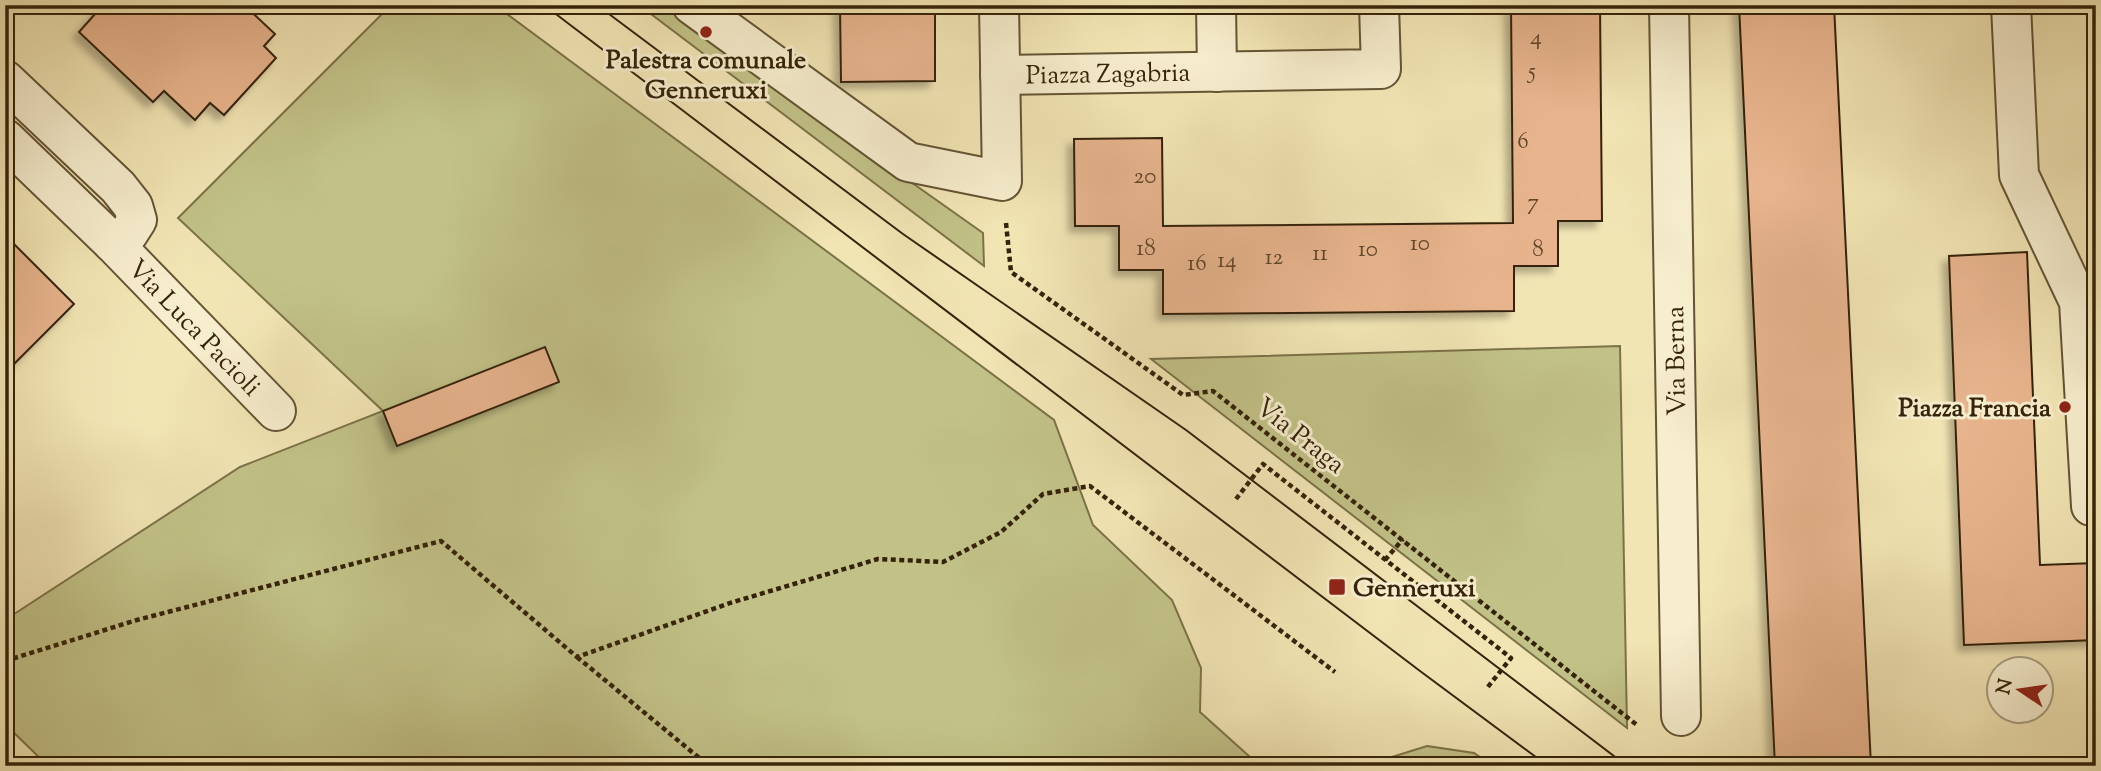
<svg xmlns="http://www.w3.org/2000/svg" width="2101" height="771" font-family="'Sorts Mill Goudy',serif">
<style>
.green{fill:#c2c288;stroke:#7c7248;stroke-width:2}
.building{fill:#e7b48d;stroke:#352309;stroke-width:2;filter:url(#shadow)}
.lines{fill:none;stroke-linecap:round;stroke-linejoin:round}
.minor-casing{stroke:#645434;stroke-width:42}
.path{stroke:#352309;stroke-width:4.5;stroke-dasharray:5 3.5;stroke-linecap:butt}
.minor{stroke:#f7eece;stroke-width:38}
.tram{stroke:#352309;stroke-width:2}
.poi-dot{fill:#8f2418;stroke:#f7eece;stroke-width:2.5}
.labels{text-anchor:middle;stroke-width:6;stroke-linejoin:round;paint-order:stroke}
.number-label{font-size:23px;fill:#62472a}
.poi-label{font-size:26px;font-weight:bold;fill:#352309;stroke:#f7eece}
.street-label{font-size:26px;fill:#352309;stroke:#f7eece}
</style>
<defs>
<filter id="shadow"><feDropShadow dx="-6" dy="6" stdDeviation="3.5" flood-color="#0004"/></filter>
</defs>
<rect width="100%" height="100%" fill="#f2e5b4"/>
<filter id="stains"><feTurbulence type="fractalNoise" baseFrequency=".00286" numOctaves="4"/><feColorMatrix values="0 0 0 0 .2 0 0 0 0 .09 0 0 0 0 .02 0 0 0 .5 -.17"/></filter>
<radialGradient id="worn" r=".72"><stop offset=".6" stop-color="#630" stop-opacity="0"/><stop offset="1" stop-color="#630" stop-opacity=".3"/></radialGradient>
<g class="green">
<path d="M391,5H495L1054,420L1093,525L1172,600L1201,668L1200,712L1260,766H48L5,724V620L240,467L383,411L178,218Z"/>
<path d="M639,5H712L713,42L983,233L984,266Z"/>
<path d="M1620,346L1627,728L1151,359Z"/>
<path d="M1427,746L1474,753L1493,766H1363Z"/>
</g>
<g class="building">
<path d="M103,5H244L275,34L264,46L276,58L224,115L210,103L195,120L164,91L153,102L79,32Z"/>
<path d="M840,5H935V81L841,82Z"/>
<path d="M1511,5H1600L1602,221H1558V266H1514V311L1163,314V270H1119V226H1075L1074,139L1162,138L1163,226L1513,223Z"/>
<path d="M1739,5H1834L1871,766H1775Z"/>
<path d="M5,235L74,304L5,373Z"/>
<path d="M2027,252L2040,565L2096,563V640L1964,645L1949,256Z"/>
<path d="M545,347L559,382L397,446L383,411Z"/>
</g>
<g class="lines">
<defs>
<g id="minor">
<path d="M692,5L908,162L1002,181L999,5"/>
<path d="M1216,5L1217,72"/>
<path d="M1669,5L1681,716"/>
<path d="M2011,5L2019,175L2079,302L2091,506H2096"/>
<path d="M1000,75L1381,69L1379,5"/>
<path d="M5,80L118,187L133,206L137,220L128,234L113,243L5,139"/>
<path d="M113,243L276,411"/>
</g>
</defs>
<use href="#minor" class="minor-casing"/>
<g class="path">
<path d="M1006,223L1011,272L1183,395L1213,391L1637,725"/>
<path d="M1236,499L1263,464L1511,658L1487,688"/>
<path d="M1385,560L1403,539"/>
<path d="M577,657L709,766"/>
<path d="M5,661L137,620L441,541L577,657L730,603L878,559L943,562L1001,532L1043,494L1090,486L1335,672"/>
</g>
<use href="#minor" class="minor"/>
<g class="tram">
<path d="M544,5L1420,671L1548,766"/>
<path d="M597,5L903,234L1186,430L1627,766"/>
</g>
</g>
<g class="poi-dot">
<circle cx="706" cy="32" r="7"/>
<circle cx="2065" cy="407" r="7"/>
<rect x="1328" y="578" width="18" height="18" rx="3.5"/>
</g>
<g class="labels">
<g class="number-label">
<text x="1536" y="44">4</text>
<text x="1532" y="78">5</text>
<text x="1523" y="148">6</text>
<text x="1145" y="183">20</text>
<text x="1533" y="209">7</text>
<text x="1420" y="250">10</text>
<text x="1146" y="255">18</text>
<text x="1368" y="256">10</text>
<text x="1538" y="256">8</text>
<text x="1320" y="260">11</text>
<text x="1274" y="264">12</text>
<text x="1227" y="267">14</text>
<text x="1197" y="270">16</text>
</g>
<g class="poi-label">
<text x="706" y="68">Palestra comunale<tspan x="706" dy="30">Genneruxi</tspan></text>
<text x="2051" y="416" text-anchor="end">Piazza Francia</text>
<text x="1353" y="596" text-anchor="start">Genneruxi</text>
</g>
<g class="street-label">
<text transform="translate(1108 73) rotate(-1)" y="9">Piazza Zagabria</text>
<text transform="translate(195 327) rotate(46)" y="9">Via Luca Pacioli</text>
<text transform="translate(1675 361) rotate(-91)" y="9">Via Berna</text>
<text transform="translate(1301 435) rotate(38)" y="9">Via Praga</text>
</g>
</g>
<rect width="2101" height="771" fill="none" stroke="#f2e5b4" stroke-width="28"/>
<rect x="7" y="7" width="2087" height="757" fill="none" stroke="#352309" stroke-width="3.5"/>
<rect x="14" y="14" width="2073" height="743" fill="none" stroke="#352309" stroke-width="2"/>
<g transform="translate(2020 690) rotate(283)"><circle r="33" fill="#f7eece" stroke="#a99d7f" stroke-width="2"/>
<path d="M0-5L12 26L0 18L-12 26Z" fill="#8f2418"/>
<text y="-10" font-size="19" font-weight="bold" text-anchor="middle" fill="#352309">N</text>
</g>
<rect width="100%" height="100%" filter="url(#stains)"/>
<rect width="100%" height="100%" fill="url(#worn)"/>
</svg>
